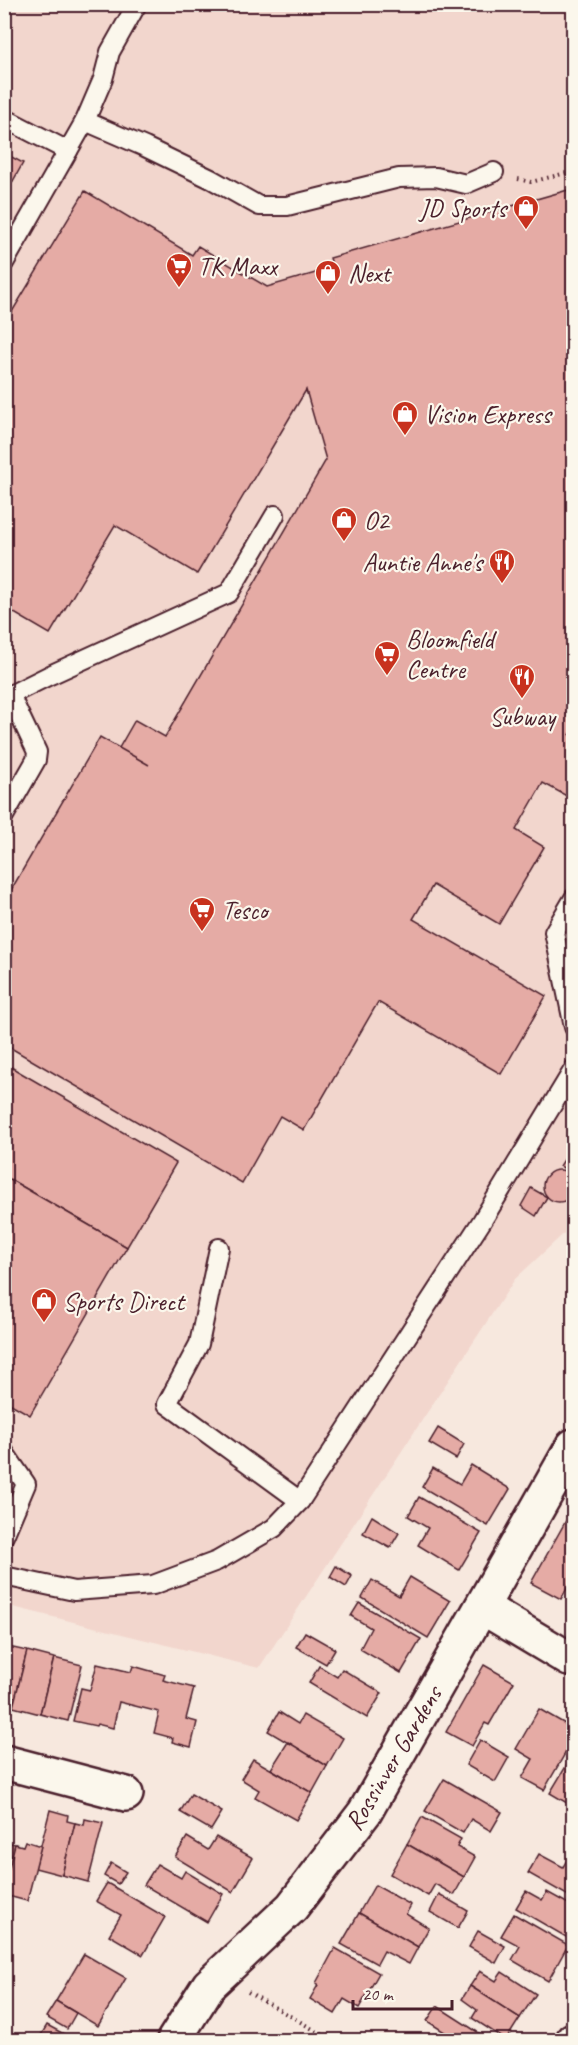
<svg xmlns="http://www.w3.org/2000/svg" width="578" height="2045" font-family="Caveat,sans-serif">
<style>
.built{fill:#f2d6cd}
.building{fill:#e5aba5;stroke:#4a1f2b;stroke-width:1.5}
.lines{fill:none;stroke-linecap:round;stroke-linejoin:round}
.service-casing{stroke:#4a1f2b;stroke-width:22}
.minor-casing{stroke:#4a1f2b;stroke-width:38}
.path{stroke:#4a1f2b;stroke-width:4;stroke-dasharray:1.5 4.5;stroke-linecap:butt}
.service{stroke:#fbf7ec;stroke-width:18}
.minor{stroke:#fbf7ec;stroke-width:33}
.labels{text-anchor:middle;stroke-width:4.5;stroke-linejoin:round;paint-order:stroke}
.poi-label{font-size:26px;fill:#4a1f2b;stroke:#fbf7ec;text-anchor:start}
.street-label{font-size:26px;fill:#4a1f2b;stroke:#fbf7ec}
</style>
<rect width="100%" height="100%" fill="#f7e8de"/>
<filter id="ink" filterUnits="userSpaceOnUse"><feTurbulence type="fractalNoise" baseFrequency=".0167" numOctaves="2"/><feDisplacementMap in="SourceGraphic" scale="12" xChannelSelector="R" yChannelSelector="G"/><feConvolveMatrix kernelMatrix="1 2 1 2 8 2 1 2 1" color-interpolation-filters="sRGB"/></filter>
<g filter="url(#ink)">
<path class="built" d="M5,5H573V1225L515,1279L259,1668L5,1605Z"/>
<g class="building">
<path d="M4,153L23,163L4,197Z"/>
<path d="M568,190L574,209V729L570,735L574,737V800L543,783L516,830L544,847L499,924L433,885L413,919L546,996L501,1074L378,1002L304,1130L280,1116L242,1183L4,1044V902L100,737L149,765L119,748L135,720L165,737L326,460L306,390L197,574L115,525L50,634L4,607V325L85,191L192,255L198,246L267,287L333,268L330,258Z"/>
<path d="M4,1063L176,1163L127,1247L4,1176Z"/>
<path d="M574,1144V1174L560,1166Z"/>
<circle cx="559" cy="1186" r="16"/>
<path d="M4,1176L127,1247L30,1415L4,1400Z"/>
<path d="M531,1188L547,1197L536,1216L521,1206Z"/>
<path d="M438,1428L464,1444L456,1459L429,1443Z"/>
<path d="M471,1465L510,1489L488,1526L422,1487L433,1468L460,1484Z"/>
<path d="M419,1497L481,1533L459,1570L418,1545L428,1528L408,1516Z"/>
<path d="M372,1516L399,1533L390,1548L363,1533Z"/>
<path d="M568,1517L574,1520V1576L561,1599L531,1583Z"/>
<path d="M336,1566L352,1576L346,1587L330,1577Z"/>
<path d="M410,1577L450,1601L428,1638L362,1598L372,1580L399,1596Z"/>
<path d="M359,1603L421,1639L401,1673L360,1649L371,1628L351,1616Z"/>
<path d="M305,1632L335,1649L326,1664L296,1647Z"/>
<path d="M4,1646L27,1651L13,1707L4,1705Z"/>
<path d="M27,1651L54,1658L40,1714L13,1707Z"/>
<path d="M54,1658L82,1665L68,1721L40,1714Z"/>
<path d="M97,1664L131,1672L133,1666L165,1675L163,1680L194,1688L186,1719L197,1722L191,1747L172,1742L173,1738L154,1733L159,1712L119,1702L113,1728L97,1724L96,1726L73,1721L81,1688L90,1690Z"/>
<path d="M484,1665L514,1682L489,1725L485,1723L472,1746L446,1732Z"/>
<path d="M319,1666L337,1677L342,1669L382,1693L367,1718L309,1683Z"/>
<path d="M539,1709L574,1729V1738L544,1790L522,1778L533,1759L516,1749Z"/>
<path d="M279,1712L298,1724L303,1715L343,1738L327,1766L268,1731Z"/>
<path d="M480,1740L509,1757L495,1782L466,1765Z"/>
<path d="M288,1742L327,1766L312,1793L271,1769Z"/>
<path d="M574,1753V1803L572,1806L550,1793Z"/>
<path d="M253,1759L312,1793L296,1820L255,1797L259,1790L241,1779Z"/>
<path d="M444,1779L502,1812L491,1831L471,1819L463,1833L425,1811Z"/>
<path d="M191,1794L222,1812L211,1830L180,1812Z"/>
<path d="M50,1810L68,1815L67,1821L75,1823L62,1875L35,1868Z"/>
<path d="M422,1817L461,1839L457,1847L475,1857L464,1877L407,1844Z"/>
<path d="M85,1819L103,1823L88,1882L62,1875L75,1823L84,1825Z"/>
<path d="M4,1835L8,1836L6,1842L15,1844L4,1888Z"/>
<path d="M187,1837L208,1850L216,1837L253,1858L233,1892L175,1857Z"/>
<path d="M25,1841L41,1846L27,1901L4,1895V1888L15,1844L23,1846Z"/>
<path d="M407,1844L464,1877L454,1895L435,1884L428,1896L390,1874Z"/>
<path d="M574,1848V1899L528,1873L539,1854L563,1867Z"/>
<path d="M111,1863L126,1872L118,1884L104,1876Z"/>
<path d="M157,1864L181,1878L185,1871L223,1894L207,1922L144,1885Z"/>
<path d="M107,1883L165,1917L143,1955L109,1935L121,1915L96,1901Z"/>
<path d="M375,1885L411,1905L406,1914L429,1928L418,1947L359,1913Z"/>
<path d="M526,1891L542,1900L547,1892L574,1907L573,1941L516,1908Z"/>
<path d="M439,1894L468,1911L458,1928L430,1912Z"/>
<path d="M359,1913L418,1947L409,1964L384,1951L377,1964L341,1944Z"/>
<path d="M514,1914L568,1945L548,1981L512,1960L520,1946L501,1936Z"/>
<path d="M478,1931L505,1946L496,1963L469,1947Z"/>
<path d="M335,1948L379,1973L359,2008L344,1999L335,2014L310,1999L318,1985L316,1983Z"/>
<path d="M84,1954L126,1978L98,2026L56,2001Z"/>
<path d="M480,1971L496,1981L502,1972L536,1994L520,2018L470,1986Z"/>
<path d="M470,1986L520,2018L506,2040L472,2018L477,2010L462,1999Z"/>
<path d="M56,2001L76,2013L67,2029L46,2017Z"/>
<path d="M437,2006L490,2040H448L451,2036L427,2021Z"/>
<path d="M47,2025L75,2040H38Z"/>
</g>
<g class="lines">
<defs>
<g id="service">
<path d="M4,118L68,151"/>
<path d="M85,121L145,147L211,179L259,206H287L399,178L436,177L466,184L494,172"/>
<path d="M4,263L85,121L103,79L110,52L137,4"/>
<path d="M4,696L10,695L50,675L229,593L275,515"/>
<path d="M4,816L36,760L37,752L10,695"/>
<path d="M574,898L554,932L574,1027"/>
<path d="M219,1248L199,1344L167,1404L300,1501"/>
<path d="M4,1452L26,1484L4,1536"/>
<path d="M4,1576L74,1591L153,1585L217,1561L274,1528L300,1501L482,1221L574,1069"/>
</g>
<g id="minor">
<path d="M482,1607L569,1659"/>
<path d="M4,1762L126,1794"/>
<path d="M174,2040L209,1985L292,1907L365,1812L573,1446"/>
<path d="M573,2040H574"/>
</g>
</defs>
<use href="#service" class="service-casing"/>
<use href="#minor" class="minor-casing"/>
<g class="path">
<path d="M518,179L531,182L574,171"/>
<path d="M248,1992L332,2040"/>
</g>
<use href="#service" class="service"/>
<use href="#minor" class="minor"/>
</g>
</g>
<defs>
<symbol id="shop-pin" viewBox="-11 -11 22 30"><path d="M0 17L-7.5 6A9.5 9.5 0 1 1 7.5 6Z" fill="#c8321e" stroke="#fbf7ec"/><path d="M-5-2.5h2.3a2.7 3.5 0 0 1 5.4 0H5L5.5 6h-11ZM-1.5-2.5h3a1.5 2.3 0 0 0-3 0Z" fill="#fff"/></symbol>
<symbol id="supermarket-pin" viewBox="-11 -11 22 30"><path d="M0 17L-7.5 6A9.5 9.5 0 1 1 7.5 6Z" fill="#c8321e" stroke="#fbf7ec"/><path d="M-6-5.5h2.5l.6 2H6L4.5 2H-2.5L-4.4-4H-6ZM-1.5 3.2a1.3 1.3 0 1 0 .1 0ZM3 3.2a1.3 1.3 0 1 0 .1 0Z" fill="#fff"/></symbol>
<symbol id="restaurant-pin" viewBox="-11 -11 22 30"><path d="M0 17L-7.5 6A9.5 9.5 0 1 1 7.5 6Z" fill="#c8321e" stroke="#fbf7ec"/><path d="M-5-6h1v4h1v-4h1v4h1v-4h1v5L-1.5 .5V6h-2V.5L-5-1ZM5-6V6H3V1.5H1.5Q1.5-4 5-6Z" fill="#fff"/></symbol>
</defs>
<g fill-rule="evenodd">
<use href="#shop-pin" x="511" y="193" width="30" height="40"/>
<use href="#supermarket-pin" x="164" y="251" width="30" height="40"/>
<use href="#shop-pin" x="313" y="258" width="30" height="40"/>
<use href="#shop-pin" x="390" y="399" width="30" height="40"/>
<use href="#shop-pin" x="329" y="505" width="30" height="40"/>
<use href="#restaurant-pin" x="487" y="547" width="30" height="40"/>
<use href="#supermarket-pin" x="372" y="639" width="30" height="40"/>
<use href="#restaurant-pin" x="507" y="662" width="30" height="40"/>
<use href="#supermarket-pin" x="187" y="895" width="30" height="40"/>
<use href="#shop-pin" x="29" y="1286" width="30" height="40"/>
</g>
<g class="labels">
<g class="poi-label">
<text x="506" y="217" text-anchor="end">JD Sports</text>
<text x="198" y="275">TK Maxx</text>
<text x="348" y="282">Next</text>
<text x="424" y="423">Vision Express</text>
<text x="364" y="529">O2</text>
<text x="482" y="571" text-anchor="end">Auntie Anne's</text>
<text x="406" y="648">Bloomfield<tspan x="406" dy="30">Centre</tspan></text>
<text x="522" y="725" text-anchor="middle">Subway</text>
<text x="222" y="919">Tesco</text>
<text x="63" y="1310">Sports Direct</text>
</g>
<g class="street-label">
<text transform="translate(393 1758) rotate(-59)" y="9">Rossinver Gardens</text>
</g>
</g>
<rect width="578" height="2045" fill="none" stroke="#fbf7ec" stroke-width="24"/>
<rect x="12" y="12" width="554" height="2021" fill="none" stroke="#4a1f2b" stroke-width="2" filter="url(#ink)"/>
<path d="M353 2000v9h99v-9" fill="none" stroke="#4a1f2b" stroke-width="3"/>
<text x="362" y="2000" font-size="18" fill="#4a1f2b" stroke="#fbf7ec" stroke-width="4.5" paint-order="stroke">20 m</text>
</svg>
